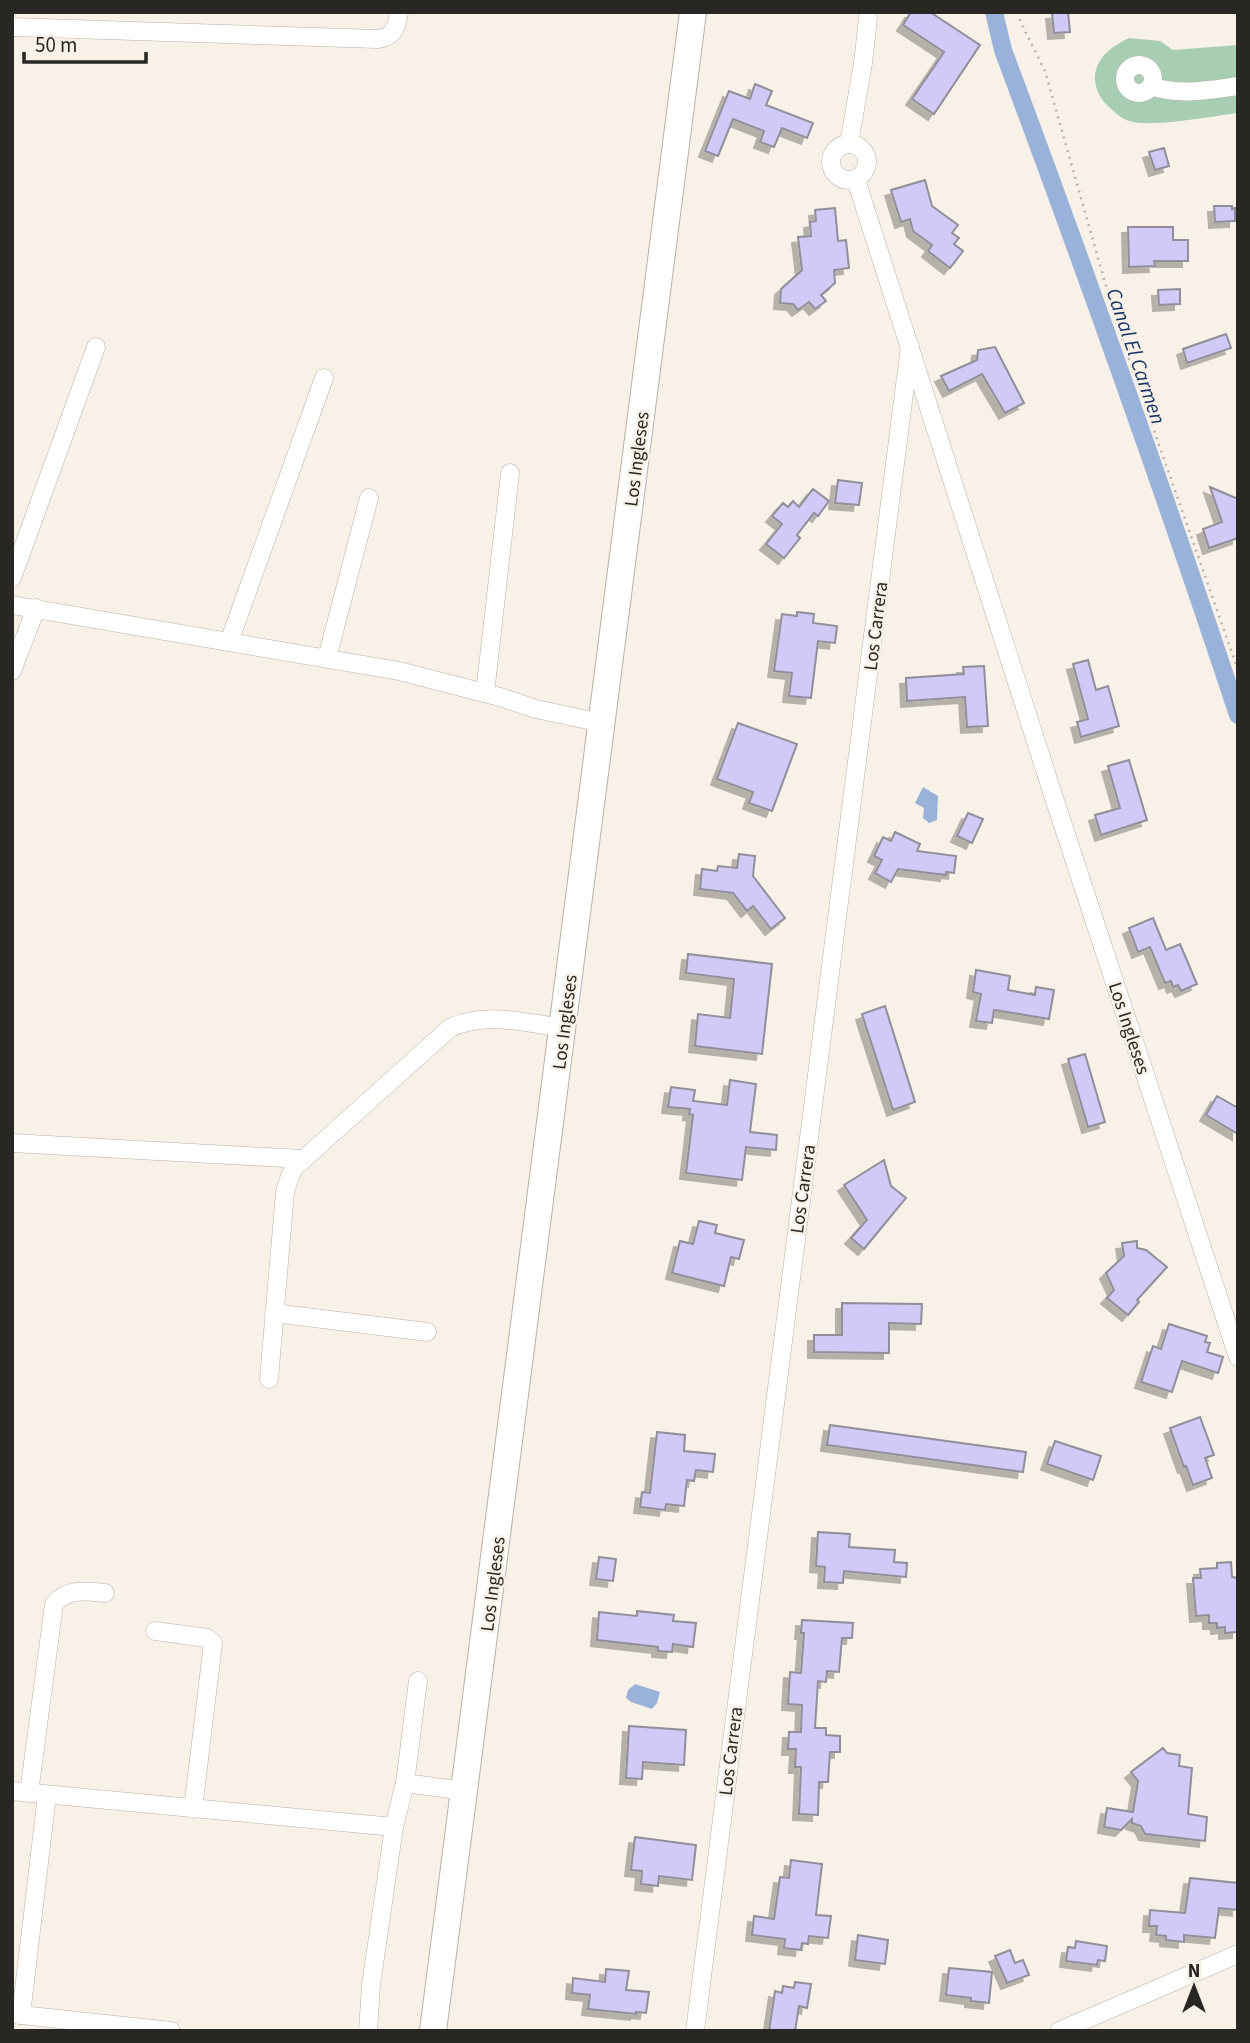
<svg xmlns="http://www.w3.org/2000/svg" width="1250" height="2043" font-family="'Source Sans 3',sans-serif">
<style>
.green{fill:#a7ceb2}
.water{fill:#9ab2d9}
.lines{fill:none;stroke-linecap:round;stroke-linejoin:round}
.canal{stroke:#9ab2d9;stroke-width:18}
.building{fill:#d1c9f6;stroke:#908e98;stroke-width:2;filter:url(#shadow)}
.street-casing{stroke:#b7b1a8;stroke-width:19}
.secondary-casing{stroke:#b7b1a8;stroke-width:28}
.path{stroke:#b7b3ab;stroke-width:2.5;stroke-dasharray:2 5;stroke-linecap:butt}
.street{stroke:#fff;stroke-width:18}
.secondary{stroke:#fff;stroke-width:26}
.labels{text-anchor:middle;stroke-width:5;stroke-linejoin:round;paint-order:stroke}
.street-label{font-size:19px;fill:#292723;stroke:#f7f1e7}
.water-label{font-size:21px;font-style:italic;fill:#183566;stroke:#f7f1e7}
</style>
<defs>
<filter id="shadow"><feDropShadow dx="-6" dy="6" stdDeviation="0" flood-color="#0004"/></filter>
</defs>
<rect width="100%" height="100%" fill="#f7f1e7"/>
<path class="green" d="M1129,38L1160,41L1173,50L1238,45V113C1213,116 1151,128 1129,121C1121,119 1114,111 1108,106C1100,99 1094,86 1095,76C1097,56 1113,46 1129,38Z"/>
<g class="water">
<path d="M923,787L938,796L937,820L929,823L923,818L924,808L915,803Z"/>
<path d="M635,1684L660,1692L657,1703L652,1709L631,1702L626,1698L628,1690Z"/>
</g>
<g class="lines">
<path class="canal" d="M994,12L1003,50C1085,270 1164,491 1238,715"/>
</g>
<g class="building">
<path d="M911,12H930L980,45L934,114L912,99L944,52L903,25Z"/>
<path d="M1068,12L1070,32L1054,33L1052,13Z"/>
<path d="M755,84L772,91L766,105L813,123L807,138L782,128L774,147L760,142L764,131L733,119L718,156L705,151L729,91L750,99Z"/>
<path d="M1164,148L1169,166L1155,170L1149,152Z"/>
<path d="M925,180L932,206L958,225L952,233L959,238L954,244L963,251L950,268L928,251L932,245L913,231L910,219L901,222L891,190Z"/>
<path d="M1214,206H1232V209L1235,208V221L1215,222Z"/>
<path d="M835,208L838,241L846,240L849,268L834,270L835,283L821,295L826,301L815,309L809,302L798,310L793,304L780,303L781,289L802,270L798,237L811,236L810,222L816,221L815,210Z"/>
<path d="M1128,227H1173V240H1188V261H1154L1155,266L1129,267Z"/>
<path d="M1180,289V304L1159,305L1158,290Z"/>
<path d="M1226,334L1231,348L1187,363L1183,349Z"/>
<path d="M995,347L1024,403L1005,413L982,374L949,391L941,376L977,360L978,350Z"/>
<path d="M838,480L862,483L859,505L835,503Z"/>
<path d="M1210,487L1238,499V538L1209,548L1203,529L1222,522Z"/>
<path d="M813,489L829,501L818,516L814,513L797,535L800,538L784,558L766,544L782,524L772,516L783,503L788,507L793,501L799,507Z"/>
<path d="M797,612L814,614L813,623L837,626L835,643L818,641L811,698L789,696L792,673L774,671L782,614L797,616Z"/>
<path d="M1088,660L1096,690L1108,686L1119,726L1081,737L1077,722L1088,719L1073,664Z"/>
<path d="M984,666L988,726L967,727L965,697L907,701L906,678L964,674L963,667Z"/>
<path d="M738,723L797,744L772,811L749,803L753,792L717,779Z"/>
<path d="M1129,760L1147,820L1101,835L1095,815L1120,808L1108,766Z"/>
<path d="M968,813L983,819L972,843L957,836Z"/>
<path d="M895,832L920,844L917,851L956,856L954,873L946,872V875L898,869L891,882L875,873L882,860L874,856L883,837L891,841Z"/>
<path d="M739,854L755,856L753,876L785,918L771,929L753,906L747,911L733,893L700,889L702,869L717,871L718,866L737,868Z"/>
<path d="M1153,918L1166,950L1180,944L1197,984L1181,991L1178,985L1173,987L1171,981L1165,983L1150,947L1138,952L1129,928Z"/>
<path d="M688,954L772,964L762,1054L695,1046L698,1014L730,1018L734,979L686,973Z"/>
<path d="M976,970L1010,976L1008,990L1035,995L1036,987L1054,990L1049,1019L994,1010L992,1023L976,1021L981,994L973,992Z"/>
<path d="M885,1006L915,1102L893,1110L862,1014Z"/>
<path d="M1085,1054L1105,1122L1088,1127L1068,1059Z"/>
<path d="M730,1080L756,1084L750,1132L777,1135L776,1150L746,1147L742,1180L686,1173L693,1115L689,1114L690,1109L668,1107L671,1087L695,1090L693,1101L727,1105Z"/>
<path d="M1217,1096L1238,1108V1134L1206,1115Z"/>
<path d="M884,1160L891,1186L906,1198L864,1249L851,1238L867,1220L844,1185Z"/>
<path d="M699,1221L717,1225L715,1233L744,1240L739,1259L731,1257L724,1286L672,1273L680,1241L693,1244Z"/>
<path d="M1137,1241V1248L1146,1250L1167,1267L1137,1300L1139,1302L1128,1315L1107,1298L1114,1290L1106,1273L1124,1256L1122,1243Z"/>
<path d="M842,1303L922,1304L921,1324L889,1323V1353L814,1352V1335H842Z"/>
<path d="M1169,1324L1207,1336L1205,1342L1210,1343L1207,1352L1223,1357L1218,1373L1182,1361L1172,1392L1141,1382L1153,1346L1161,1349Z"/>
<path d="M1200,1417L1214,1455L1205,1458L1212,1478L1193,1485L1186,1466L1184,1467L1170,1428Z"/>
<path d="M830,1425L1026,1452L1023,1472L827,1445Z"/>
<path d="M657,1432L685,1435L684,1451L715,1454L713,1472L696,1470L694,1481L687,1480L684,1506L666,1504L665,1510L640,1507L642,1492L650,1493Z"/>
<path d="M1055,1441L1101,1456L1093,1480L1047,1464Z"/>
<path d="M818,1532L850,1534L849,1547L895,1550L894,1562L907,1563L906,1577L844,1571L843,1583L824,1582L825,1567L816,1566Z"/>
<path d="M599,1557L616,1559L613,1581L596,1579Z"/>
<path d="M1231,1562L1232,1577L1238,1578V1632L1225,1633V1627L1217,1628V1623H1209V1615L1196,1616L1193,1578H1201L1200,1569L1217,1568V1563Z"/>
<path d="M637,1611L674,1615L673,1621L696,1623L693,1647L673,1644L672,1652L658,1651V1647L597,1640L599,1612L637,1616Z"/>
<path d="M802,1620L853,1623L852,1638H842L839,1672L827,1671L826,1682L818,1681L815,1728H826V1735L840,1736V1752H830L828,1782H819L818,1815L799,1814L801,1767H795L796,1749H788L789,1732H801L802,1705L788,1704L790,1672L801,1673L804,1633H801Z"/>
<path d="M629,1726L686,1730L684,1765L643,1762L642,1779L626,1778Z"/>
<path d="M1163,1748L1167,1753L1180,1755L1179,1766L1192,1768L1188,1814L1207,1817L1205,1841L1145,1834L1141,1826L1132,1823V1819L1121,1830L1104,1827L1107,1808L1133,1812L1138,1781L1131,1772Z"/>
<path d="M635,1837L696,1845L692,1880L659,1876L658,1886L641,1884L642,1871L631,1870Z"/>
<path d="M791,1860L822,1864L816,1915L831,1916L828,1938L809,1936L808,1944L802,1943L801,1950L784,1948L785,1939L752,1935L754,1916L774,1919L780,1877L789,1878Z"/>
<path d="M1190,1878L1238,1883V1910L1219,1908L1215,1938L1184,1935V1942L1166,1940V1936L1156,1935L1157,1926H1149L1150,1910L1185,1913Z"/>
<path d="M858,1935L888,1940L885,1964L855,1960Z"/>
<path d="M1076,1941L1107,1946L1105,1961L1098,1960L1097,1965L1066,1961L1068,1947L1075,1948Z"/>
<path d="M1010,1950L1015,1963L1023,1960L1029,1975L1007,1983L995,1956Z"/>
<path d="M949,1968L992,1972L989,2003L971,2001V1998L946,1995Z"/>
<path d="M606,1969L629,1971L626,1990L649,1992L646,2013L636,2012V2014L588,2009L590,1995L572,1993L573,1978L605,1982Z"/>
<path d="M795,1982L811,1984L807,2008L799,2006L795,2031H769L775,1991L782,1993L783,1986L794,1988Z"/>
</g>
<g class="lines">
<defs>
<g id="street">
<path d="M12,27L378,39C394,37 397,27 399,12"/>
<circle cx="1139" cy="79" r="14"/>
<path d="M1151,86C1179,96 1209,90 1238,86"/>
<circle cx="849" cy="162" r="18"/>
<path d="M849,144L863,63L868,18"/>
<path d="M856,180L1055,801L1238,1357"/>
<path d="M12,578L96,347"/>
<path d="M12,605L399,671L500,697L536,709L602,723"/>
<path d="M229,642L324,378"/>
<path d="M327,658L369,498"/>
<path d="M12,671L36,608"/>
<path d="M485,693L510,473"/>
<path d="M12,1143L302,1159"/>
<path d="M274,1313L427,1332"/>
<path d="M269,1379L285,1192L290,1176L295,1167L450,1028C485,1011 526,1023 563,1028"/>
<path d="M155,1631L207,1638L213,1643L193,1809"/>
<path d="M405,1783L465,1791"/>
<path d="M12,1791L394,1827"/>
<path d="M29,1793L54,1604C67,1588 87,1591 105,1593"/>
<path d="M12,2014L171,2031"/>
<path d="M21,2015L47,1795"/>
<path d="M368,2031L371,1985L394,1827L405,1783L418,1681"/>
<path d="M695,2031L910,346"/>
<path d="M1059,2031L1238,1954"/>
</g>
<path id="secondary" d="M433,2031L693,12"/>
</defs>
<use href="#street" class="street-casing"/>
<use href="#secondary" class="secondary-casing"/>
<path class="path" d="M1020,12V21L1045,71L1117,325L1238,670"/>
<use href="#street" class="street"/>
<use href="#secondary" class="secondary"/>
</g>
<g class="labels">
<g class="street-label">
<text transform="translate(636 459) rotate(-83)" y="7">Los Ingleses</text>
<text transform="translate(875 626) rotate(-83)" y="7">Los Carrera</text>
<text transform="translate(564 1022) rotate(-83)" y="7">Los Ingleses</text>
<text transform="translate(1130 1028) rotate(72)" y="7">Los Ingleses</text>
<text transform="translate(802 1189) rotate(-82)" y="7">Los Carrera</text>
<text transform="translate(492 1584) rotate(-83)" y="7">Los Ingleses</text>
<text transform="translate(730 1751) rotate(-83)" y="7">Los Carrera</text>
</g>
<g class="water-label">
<text transform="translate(1136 356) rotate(71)" y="7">Canal El Carmen</text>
</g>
</g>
<rect width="1250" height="2043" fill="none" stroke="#292723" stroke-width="28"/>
<g transform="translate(1194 1987)" stroke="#f7f1e7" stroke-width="5" paint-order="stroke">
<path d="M0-5L12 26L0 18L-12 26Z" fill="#292723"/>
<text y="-10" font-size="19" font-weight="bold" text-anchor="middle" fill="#292723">N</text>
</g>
<path d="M24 52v10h122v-10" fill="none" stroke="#292723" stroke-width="3.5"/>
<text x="35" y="52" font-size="21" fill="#292723" stroke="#f7f1e7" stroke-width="5" paint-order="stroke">50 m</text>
</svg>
